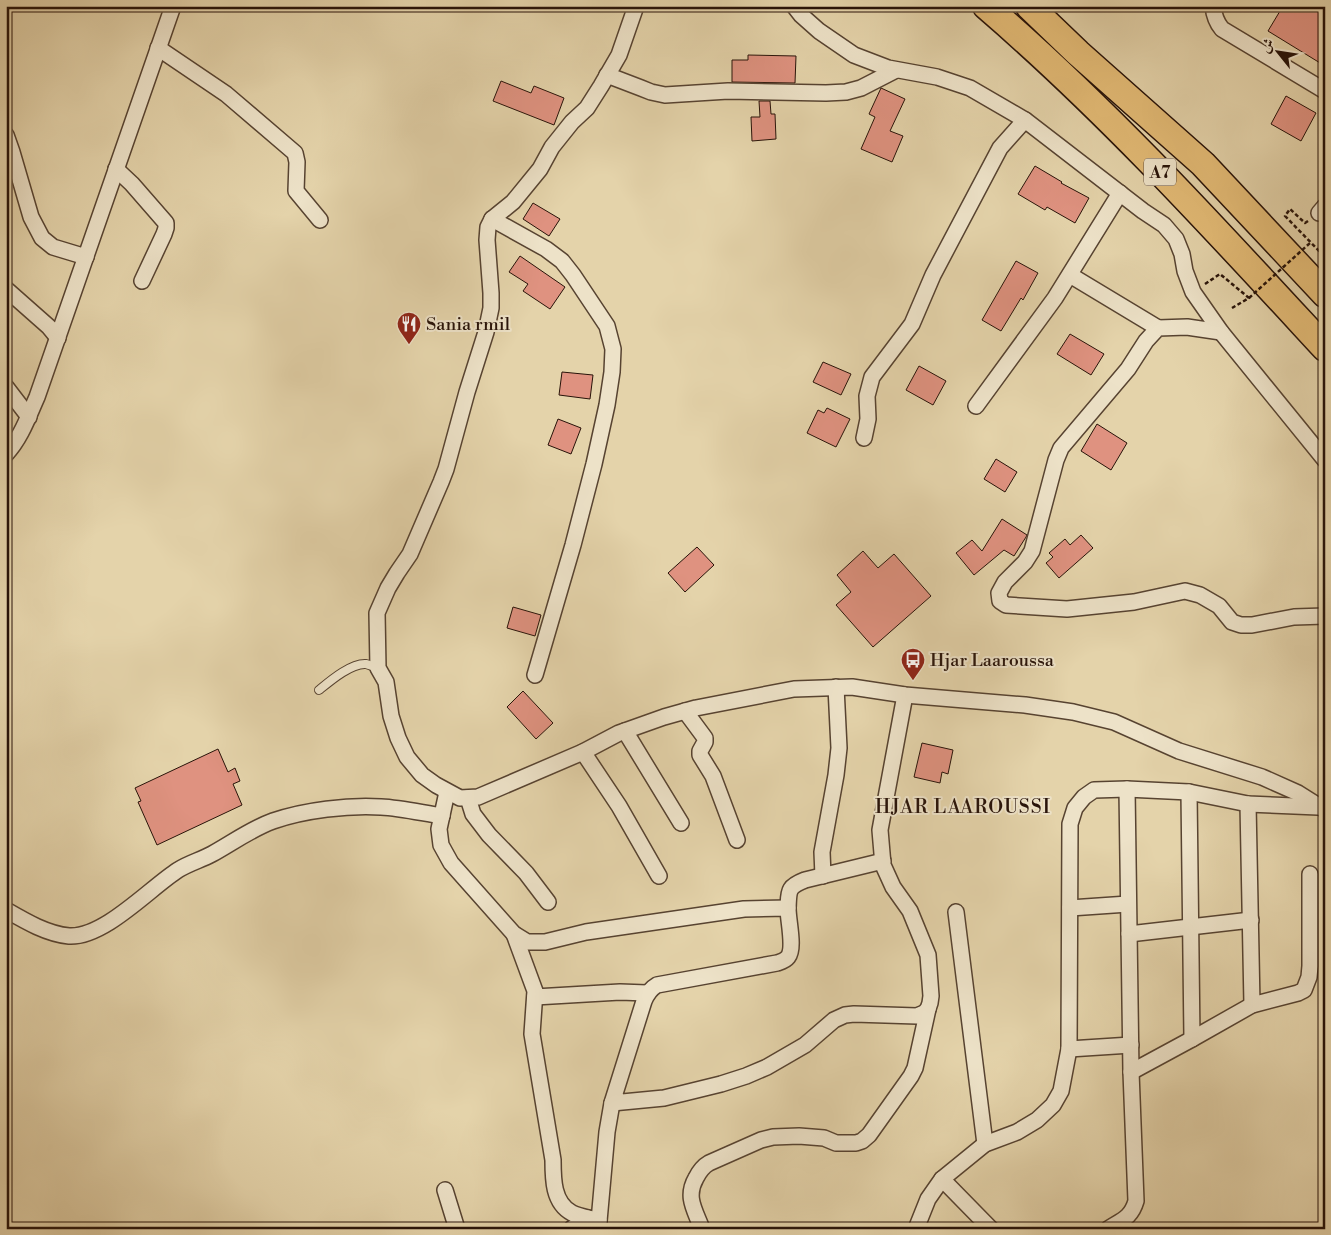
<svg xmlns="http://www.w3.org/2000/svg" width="1331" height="1235" font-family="'Libre Bodoni',Amiri,serif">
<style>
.building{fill:#df9280;stroke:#281309}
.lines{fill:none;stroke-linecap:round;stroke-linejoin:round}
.lane-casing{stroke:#574331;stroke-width:10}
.street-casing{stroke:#574331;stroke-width:18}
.highway-casing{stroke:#281309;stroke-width:29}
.path{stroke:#281309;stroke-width:2.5;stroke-dasharray:4 2.5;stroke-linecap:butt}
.lane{stroke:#ede2c8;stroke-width:8}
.street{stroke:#ede2c8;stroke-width:15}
.highway{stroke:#e2ba75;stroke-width:26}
.path-bridge{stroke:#281309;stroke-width:2.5;stroke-dasharray:4 2.5;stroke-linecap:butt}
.labels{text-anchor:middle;stroke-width:4;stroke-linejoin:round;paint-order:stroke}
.shield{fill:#ede2c8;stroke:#635142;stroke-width:1}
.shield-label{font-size:16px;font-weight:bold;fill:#281309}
.poi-label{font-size:18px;fill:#281309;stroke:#ede2c8;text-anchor:start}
.neighbourhood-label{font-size:19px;letter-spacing:1px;fill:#281309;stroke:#ede2c8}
</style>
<rect width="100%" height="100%" fill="#e4d3aa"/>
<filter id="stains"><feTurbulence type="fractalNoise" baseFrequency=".004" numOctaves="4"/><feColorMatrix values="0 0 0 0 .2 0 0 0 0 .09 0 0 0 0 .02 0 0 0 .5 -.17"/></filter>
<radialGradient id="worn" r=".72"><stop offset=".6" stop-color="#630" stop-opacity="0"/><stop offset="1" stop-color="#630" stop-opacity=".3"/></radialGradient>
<g class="building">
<path d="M1283,6H1325V66L1268,31Z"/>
<path d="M748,55L796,56L795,83L732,82V60H748Z"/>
<path d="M501,81L531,93L534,86L564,98L554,125L493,101Z"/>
<path d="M881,88L905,99L890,131L903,136L892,162L861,149L875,117L869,114Z"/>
<path d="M1286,96L1316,113L1301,141L1271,124Z"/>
<path d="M759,101H770L771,114H775L776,139L752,141L751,117H760Z"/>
<path d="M1035,166L1062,182L1061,183L1089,198L1075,223L1047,207L1045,210L1018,194Z"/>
<path d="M533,203L560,219L549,236L523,219Z"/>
<path d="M520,256L565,287L550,309L523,291L528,284L509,272Z"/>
<path d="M1016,261L1038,273L1023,300L1021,298L1001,331L982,320Z"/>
<path d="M1070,334L1104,354L1091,375L1057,354Z"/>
<path d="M823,362L851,374L841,395L813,382Z"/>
<path d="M919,366L946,381L933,405L906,390Z"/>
<path d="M562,372L593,375L590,399L559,395Z"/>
<path d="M827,408L850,419L836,447L807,433L818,410L824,413Z"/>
<path d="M558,419L581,428L571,454L548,445Z"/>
<path d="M1097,424L1127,443L1111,470L1081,451Z"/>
<path d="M996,459L1017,472L1005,492L984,479Z"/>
<path d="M1002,519L1027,535L1026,537L1014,556L1004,550L974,575L956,553L972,540L982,551Z"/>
<path d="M1081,535L1093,548L1059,578L1046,563L1053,557L1049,553L1065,539L1070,545Z"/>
<path d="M697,547L714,565L685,592L668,573Z"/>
<path d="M863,551L878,568L894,554L931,596L873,647L836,605L851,592L837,575Z"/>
<path d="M513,607L541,615L535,636L507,628Z"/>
<path d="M523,691L553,723L536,739L507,707Z"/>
<path d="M922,743L953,750L948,774L942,772L940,783L914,777Z"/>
<path d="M218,749L228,772L235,768L240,781L233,784L242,805L157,845L138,802L141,801L135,788Z"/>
</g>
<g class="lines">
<defs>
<path id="lane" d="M319,690C330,681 351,663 366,664C370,665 374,667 378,668"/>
<g id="street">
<path d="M636,6L619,55L601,86L587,108L572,122L552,147L540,169L513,202L492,219L488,227L487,240L491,293V308L486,332L467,392L446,469L441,482L410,554L397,573L388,588L377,613L378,668L386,682L391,716L398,738L407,757L422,775L436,785L460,798L478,797L583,752L619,733L664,717L696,708L794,689L852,687L905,695L1025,705L1073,712L1114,722L1179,751L1262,777L1298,793L1325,810"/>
<path d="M794,6L801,15L819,31L854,55L888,68L937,77L970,88L1025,120L1143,211L1164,225L1176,239L1182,254L1185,271L1193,292L1221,332L1325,460"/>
<path d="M1213,6C1214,16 1216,22 1222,29L1325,91"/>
<path d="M158,48L226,94L295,153L297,162L296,191L320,220"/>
<path d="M607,75L641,88L651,92L665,95L728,91L826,93L846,92L861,88L896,70"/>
<path d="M6,135L12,152L31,217L42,238L53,247L86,257"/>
<path d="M116,169L132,184L166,223V228L164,234L142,281"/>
<path d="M1319,213L1325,206"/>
<path d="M492,219L546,249L562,261L573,275L607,326L613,349L612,372L607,405L594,464L573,545L535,675"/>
<path d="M1070,275L1158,328"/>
<path d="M6,289L49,327L58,338"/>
<path d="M1221,332L1187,327L1158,328L1146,341L1128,369L1061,448L1056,460L1032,551L1025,562L1005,582L999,593L1000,601L1006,605L1067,609L1134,602L1185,591L1200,595L1219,606L1232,622L1241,625H1252L1294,617L1325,616"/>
<path d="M6,387L29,417"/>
<path d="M976,406L1055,298L1120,193"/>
<path d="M864,438L868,419L867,396L872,377L912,324L933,275L1000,148L1025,120"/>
<path d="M6,454C21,438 28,417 37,397L173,6"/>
<path d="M685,711L705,738V742L700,751V755L713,776L737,840"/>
<path d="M625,731L681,823"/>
<path d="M583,752L619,806L659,876"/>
<path d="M447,792L439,829L441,845L451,863L514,934L527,942H545L586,932L744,909L788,908C788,921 795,948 788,957C785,961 780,962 777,963L657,985C650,989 647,994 644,1001L612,1103L664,1098L721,1084L746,1076L767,1067L805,1045L834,1020L845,1015L854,1014L917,1016L924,1013L928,1009L930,1003L931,996L928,955L910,911L893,887L883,865L880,830L905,695"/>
<path d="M1189,792L1192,1039"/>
<path d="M468,798L473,814L489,835L526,873L548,902"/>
<path d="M1248,804L1252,1005"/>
<path d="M823,876L822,852L836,775L839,748L836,687"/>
<path d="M788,908C789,891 787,887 805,880L883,861"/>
<path d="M1070,908L1128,904"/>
<path d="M6,910C25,921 47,934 69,936C104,938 150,888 178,870C189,863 201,860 212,854C232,843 251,829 273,821C305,810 348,805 381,807C401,808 422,813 442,816"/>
<path d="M956,912L985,1144"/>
<path d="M514,934L535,991L532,1034L553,1160C553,1179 553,1203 572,1213C580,1217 590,1218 599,1221V1229"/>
<path d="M1129,934L1251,920"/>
<path d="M535,997L620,992L647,993"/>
<path d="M1069,1049L1131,1045"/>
<path d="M1131,1072L1192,1039L1252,1005L1298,993L1304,990L1309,977L1310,966V874"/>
<path d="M942,1179L991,1229"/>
<path d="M445,1190L457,1229"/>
<path d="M599,1221L607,1132L612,1103"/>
<path d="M571,1229L588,1218"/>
<path d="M702,1229C695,1210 685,1197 696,1178C699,1172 702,1167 709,1163L761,1140L773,1137L799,1136L824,1138L836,1143H856L862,1141L869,1135L911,1076L915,1068L928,1009"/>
<path d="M916,1229L928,1199L942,1179L985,1144L1017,1132L1037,1120L1053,1105L1061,1091L1069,1049L1070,824L1075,808L1084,797L1094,790L1127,789L1189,792L1248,804L1318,807"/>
<path d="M1108,1229C1122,1220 1131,1218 1136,1201L1131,1072L1127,789"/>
</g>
<g id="highway">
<path d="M986,6C1108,111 1216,230 1325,348"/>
<path d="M1029,6L1078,53L1203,164L1325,294"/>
</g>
</defs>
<use href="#lane" class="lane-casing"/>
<use href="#street" class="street-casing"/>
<use href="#highway" class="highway-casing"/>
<g class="path">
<path d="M1308,221L1305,223L1290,209L1285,216L1325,257"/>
<path d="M1205,284L1220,274L1249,298L1232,308"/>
</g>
<use href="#lane" class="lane"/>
<use href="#street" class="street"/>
<use href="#highway" class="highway"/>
<path class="path-bridge" d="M1249,298L1310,243"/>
</g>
<defs>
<symbol id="restaurant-pin" viewBox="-11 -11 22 30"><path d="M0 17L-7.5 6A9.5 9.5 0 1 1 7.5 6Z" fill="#8f2418" stroke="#ede2c8"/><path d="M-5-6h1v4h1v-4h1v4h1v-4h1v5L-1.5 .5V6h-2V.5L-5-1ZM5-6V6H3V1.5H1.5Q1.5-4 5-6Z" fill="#fff"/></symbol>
<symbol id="bus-pin" viewBox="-11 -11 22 30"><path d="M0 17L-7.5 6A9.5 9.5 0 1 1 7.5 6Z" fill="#8f2418" stroke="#ede2c8"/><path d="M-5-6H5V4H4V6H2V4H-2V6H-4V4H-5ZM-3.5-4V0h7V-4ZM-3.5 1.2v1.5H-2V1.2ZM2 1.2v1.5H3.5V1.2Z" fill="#fff"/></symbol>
</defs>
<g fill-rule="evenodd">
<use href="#restaurant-pin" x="395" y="310" width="28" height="38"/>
<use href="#bus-pin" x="899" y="646" width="28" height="38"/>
</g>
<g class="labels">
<rect class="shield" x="1144" y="158.5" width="32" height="27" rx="4"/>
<g class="shield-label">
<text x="1160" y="178">A7</text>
</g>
<g class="poi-label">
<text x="426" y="330">Sania rmil</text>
<text x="930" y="666">Hjar Laaroussa</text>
</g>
<g class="neighbourhood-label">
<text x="963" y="813">HJAR LAAROUSSI</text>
</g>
</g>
<rect width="1331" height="1235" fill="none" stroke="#e4d3aa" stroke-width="25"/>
<rect x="8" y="8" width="1316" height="1220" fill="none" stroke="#281309" stroke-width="2.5"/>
<rect x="12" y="12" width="1306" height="1210" fill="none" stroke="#281309"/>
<g transform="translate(1278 52) rotate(300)" stroke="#ede2c8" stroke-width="4" paint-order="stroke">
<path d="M0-4L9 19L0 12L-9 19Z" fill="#281309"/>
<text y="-8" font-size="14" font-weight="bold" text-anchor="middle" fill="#281309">ش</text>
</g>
<rect width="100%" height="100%" filter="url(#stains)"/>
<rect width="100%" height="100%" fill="url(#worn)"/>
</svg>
